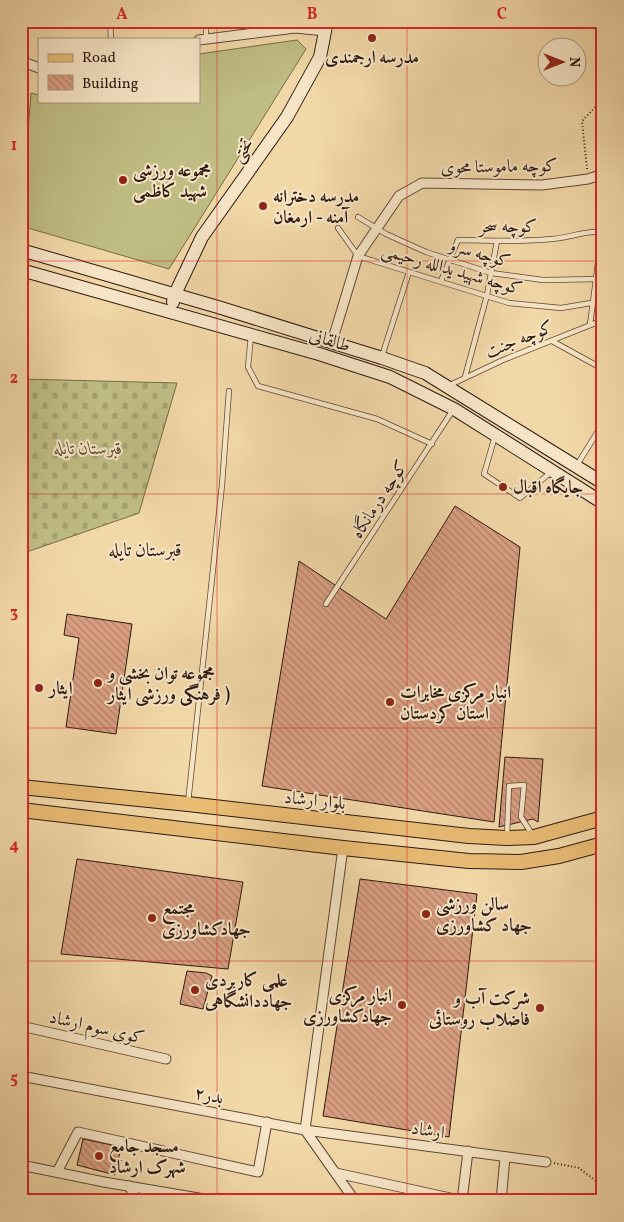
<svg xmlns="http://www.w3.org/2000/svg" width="624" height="1222" font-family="Vollkorn,Amiri,serif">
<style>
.cemetery{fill:url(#cemetery-stones);stroke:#766b4a}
.garden{fill:#bfbd83;stroke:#766b4a}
.building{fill:url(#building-back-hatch);stroke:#2d1910}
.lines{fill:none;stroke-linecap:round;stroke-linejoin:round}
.lane-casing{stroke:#5e4836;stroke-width:6}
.street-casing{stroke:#5e4836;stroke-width:11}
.secondary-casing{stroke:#2d1910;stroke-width:14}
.primary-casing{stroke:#2d1910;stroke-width:16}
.path{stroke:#2d1910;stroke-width:2;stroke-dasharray:1 2.5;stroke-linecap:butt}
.lane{stroke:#f7e5c6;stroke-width:4.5}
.street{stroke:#f7e5c6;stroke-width:9}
.secondary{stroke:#f7e5c6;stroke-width:12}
.primary{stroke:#e9bc74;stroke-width:14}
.grid{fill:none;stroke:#d62828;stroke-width:1;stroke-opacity:0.55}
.poi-dot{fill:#8f2418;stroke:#f7e5c6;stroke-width:2}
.labels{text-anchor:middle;stroke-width:4;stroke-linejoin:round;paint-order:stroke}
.poi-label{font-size:18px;font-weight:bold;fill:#2d1910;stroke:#f7e5c6;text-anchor:start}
.street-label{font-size:18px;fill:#2d1910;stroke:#f7e5c6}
.park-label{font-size:18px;font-style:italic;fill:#594a32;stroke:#f7e5c6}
.neighbourhood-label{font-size:19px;fill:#2d1910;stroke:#f7e5c6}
.neatline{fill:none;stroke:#d62828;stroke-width:2}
.grid-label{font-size:16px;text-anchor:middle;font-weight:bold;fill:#d62828}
</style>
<defs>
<pattern id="cemetery-stones" width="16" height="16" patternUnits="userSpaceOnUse" patternTransform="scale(1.25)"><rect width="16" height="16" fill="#bfbd83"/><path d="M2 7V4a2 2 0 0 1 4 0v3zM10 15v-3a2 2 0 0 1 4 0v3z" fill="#a4a270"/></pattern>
<pattern id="building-back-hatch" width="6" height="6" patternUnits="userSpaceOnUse" patternTransform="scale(1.25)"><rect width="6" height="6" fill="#da9f83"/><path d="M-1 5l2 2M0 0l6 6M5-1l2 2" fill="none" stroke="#b1816a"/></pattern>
</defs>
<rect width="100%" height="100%" fill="#f2d7a7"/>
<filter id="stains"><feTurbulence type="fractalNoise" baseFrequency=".004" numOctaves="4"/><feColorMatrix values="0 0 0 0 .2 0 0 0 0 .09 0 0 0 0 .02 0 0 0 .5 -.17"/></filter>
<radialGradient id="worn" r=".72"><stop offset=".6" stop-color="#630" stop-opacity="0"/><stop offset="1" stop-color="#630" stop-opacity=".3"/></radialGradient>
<path class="cemetery" d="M21,379L177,383L139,513L21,554Z"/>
<path class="garden" d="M297,40L306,49L169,269L21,226V134L28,130L31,93L39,95V101H199V54Z"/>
<g class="building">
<path d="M455,506L520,547L494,822L262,786L299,561L386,619Z"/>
<path d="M67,614L132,624L116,734L66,727L79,638L64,635Z"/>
<path d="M505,757L543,759L538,822L533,819L499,827Z"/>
<path d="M77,859L243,882L228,969L61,954Z"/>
<path d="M360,879L477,894L449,1137L323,1116Z"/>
<path d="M187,971L206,973L212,976L203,1009L180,1004Z"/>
<path d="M83,1139L121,1147L115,1175L77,1165Z"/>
</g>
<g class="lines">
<defs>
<g id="lane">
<path d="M110,21L111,39"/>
<path d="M206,39V21"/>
<path d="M358,217L386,234L426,252L491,273L543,280L603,279"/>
<path d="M338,228L358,256L509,303L561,308L603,301"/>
<path d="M441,281L458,240C489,241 521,242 552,239C570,238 585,230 603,232"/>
<path d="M590,325L602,232L599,175"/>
<path d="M251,336L248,367L258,386L377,419L432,444"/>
<path d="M552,341L603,369"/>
<path d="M382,356L409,272"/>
<path d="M465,377L487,295L497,241"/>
<path d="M450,385L503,360L603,320"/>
<path d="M495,436L484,474L520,498L550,473"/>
<path d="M577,465L603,423"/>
<path d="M326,604L453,410"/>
<path d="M188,803L222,485L229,391"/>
<path d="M507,836L509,786L524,785L521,817L532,834"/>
</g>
<g id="street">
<path d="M199,40L295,28L325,31"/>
<path d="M21,61L39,68"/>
<path d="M332,342L358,256L399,196L422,183L542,185L588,179L603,174"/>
<path d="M343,848L305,1130L546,1162"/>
<path d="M21,1026L166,1059"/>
<path d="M21,1076L305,1130L355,1201"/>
<path d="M21,1165L104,1182L216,1201"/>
<path d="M57,1172L78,1132L258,1172L267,1122"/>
<path d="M336,1173L464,1201"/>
<path d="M129,1186L138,1201"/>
<path d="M462,1201L468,1151"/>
<path d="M501,1201L505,1157"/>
</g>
<g id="secondary">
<path d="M21,250L218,307L382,358L425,373L603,483"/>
<path d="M21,270L319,354L390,377L454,409L603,503"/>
<path d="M173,302L175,294L202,237L287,117L320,57L327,21"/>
</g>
<g id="primary">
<path d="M21,787L188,804L469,836L507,838L534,837L603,818"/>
<path d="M21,810L343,848L469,861L521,862L559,856L603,844"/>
</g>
</defs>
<use href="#lane" class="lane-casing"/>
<use href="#street" class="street-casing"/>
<use href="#secondary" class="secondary-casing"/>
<use href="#primary" class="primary-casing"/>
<g class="path">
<path d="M587,169L582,121L603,99"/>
<path d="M554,1163L579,1168L596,1181L598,1201"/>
</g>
<use href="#lane" class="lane"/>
<use href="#street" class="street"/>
<use href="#secondary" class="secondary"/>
<use href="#primary" class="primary"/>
</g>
<path class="grid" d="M217,21V1201M407,21V1201M21,261H603M21,494H603M21,728H603M21,961H603"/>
<g class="poi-dot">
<circle cx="372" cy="38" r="5"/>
<circle cx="123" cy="180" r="5"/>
<circle cx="263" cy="206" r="5"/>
<circle cx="503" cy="487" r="5"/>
<circle cx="98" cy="683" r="5"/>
<circle cx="39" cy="688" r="5"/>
<circle cx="390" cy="702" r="5"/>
<circle cx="426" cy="914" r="5"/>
<circle cx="152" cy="918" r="5"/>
<circle cx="195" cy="990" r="5"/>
<circle cx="402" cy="1005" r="5"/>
<circle cx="540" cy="1008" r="5"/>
<circle cx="99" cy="1156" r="5"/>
</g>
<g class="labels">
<g class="poi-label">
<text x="372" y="63" text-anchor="middle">مدرسه ارجمندی</text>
<text x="133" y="176">مجموعه ورزشی<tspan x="133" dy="21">شهید کاظمی</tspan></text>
<text x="273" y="202">مدرسه دخترانه<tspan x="273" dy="21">آمنه - ارمغان</tspan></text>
<text x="513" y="493">جایگاه اقبال</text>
<text x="108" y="679">مجموعه توان بخشی و<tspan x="108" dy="21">فرهنگی ورزشی ایثار )</tspan></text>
<text x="49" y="694">ایثار</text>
<text x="400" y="698">انبار مرکزی مخابرات<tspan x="400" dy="21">استان کردستان</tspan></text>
<text x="436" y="910">سالن ورزشی<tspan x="436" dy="21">جهاد کشاورزی</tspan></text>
<text x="162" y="914">مجتمع<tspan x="162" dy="21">جهادکشاورزی</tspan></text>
<text x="205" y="986">علمی کاربردی<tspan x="205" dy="21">جهاددانشگاهی</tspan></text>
<text x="392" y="1001" text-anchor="end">انبار مرکزی<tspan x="392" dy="21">جهادکشاورزی</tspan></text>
<text x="530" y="1004" text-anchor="end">شرکت آب و<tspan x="530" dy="21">فاضلاب روستائی</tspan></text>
<text x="109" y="1152">مسجد جامع<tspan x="109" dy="21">شهرک ارشاد</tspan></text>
</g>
<g class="street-label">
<text transform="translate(242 150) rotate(-55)" y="6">تختی</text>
<text transform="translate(499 166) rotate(-1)" y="6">کوچه ماموستا محوی</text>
<text x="508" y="232">کوچه سحر</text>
<text transform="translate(480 253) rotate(16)" y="6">کوچه سرو</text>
<text transform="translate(452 269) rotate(16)" y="6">کوچه شهید یدالله رحیمی</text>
<text transform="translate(519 339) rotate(-22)" y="6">کوچه جنت</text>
<text transform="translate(330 340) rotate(17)" y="6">طالقانی</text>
<text transform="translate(379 499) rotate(-57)" y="6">کوچه درمانگاه</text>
<text transform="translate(315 800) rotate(6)" y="6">بلوار ارشاد</text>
<text transform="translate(97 1027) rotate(13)" y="6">کوی سوم ارشاد</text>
<text transform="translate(209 1095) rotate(11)" y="6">بدر۲</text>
<text transform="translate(428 1130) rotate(8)" y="6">ارشاد</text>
</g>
<g class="park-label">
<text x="88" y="454">قبرستان تایله</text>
</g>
<g class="neighbourhood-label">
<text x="145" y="556">قبرستان تایله</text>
</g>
</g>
<rect width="624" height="1222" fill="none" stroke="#f2d7a7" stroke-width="55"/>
<rect x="38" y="38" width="162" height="65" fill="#f7e5c6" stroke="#a6937d"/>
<rect x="48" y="54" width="25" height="8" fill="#e9bc74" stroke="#a6937d"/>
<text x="82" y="62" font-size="15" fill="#2d1910">Road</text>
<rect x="48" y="75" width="25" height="15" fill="url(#building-back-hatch)" stroke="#a6937d"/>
<text x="82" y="88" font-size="15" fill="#2d1910">Building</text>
<g transform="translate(562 62) rotate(90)"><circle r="24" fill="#f7e5c6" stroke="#a6937d"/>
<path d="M0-4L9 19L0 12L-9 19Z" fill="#8f2418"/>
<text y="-8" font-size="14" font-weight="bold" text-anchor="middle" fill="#2d1910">N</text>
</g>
<rect x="28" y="28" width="568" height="1166" class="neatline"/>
<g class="grid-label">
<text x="122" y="19">A</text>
<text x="312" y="19">B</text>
<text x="502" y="19">C</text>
<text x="14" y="150">1</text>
<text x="14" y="383">2</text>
<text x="14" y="617">3</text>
<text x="14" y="850">4</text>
<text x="14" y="1083">5</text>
</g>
<rect width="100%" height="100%" filter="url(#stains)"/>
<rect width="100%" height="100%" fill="url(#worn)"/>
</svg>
